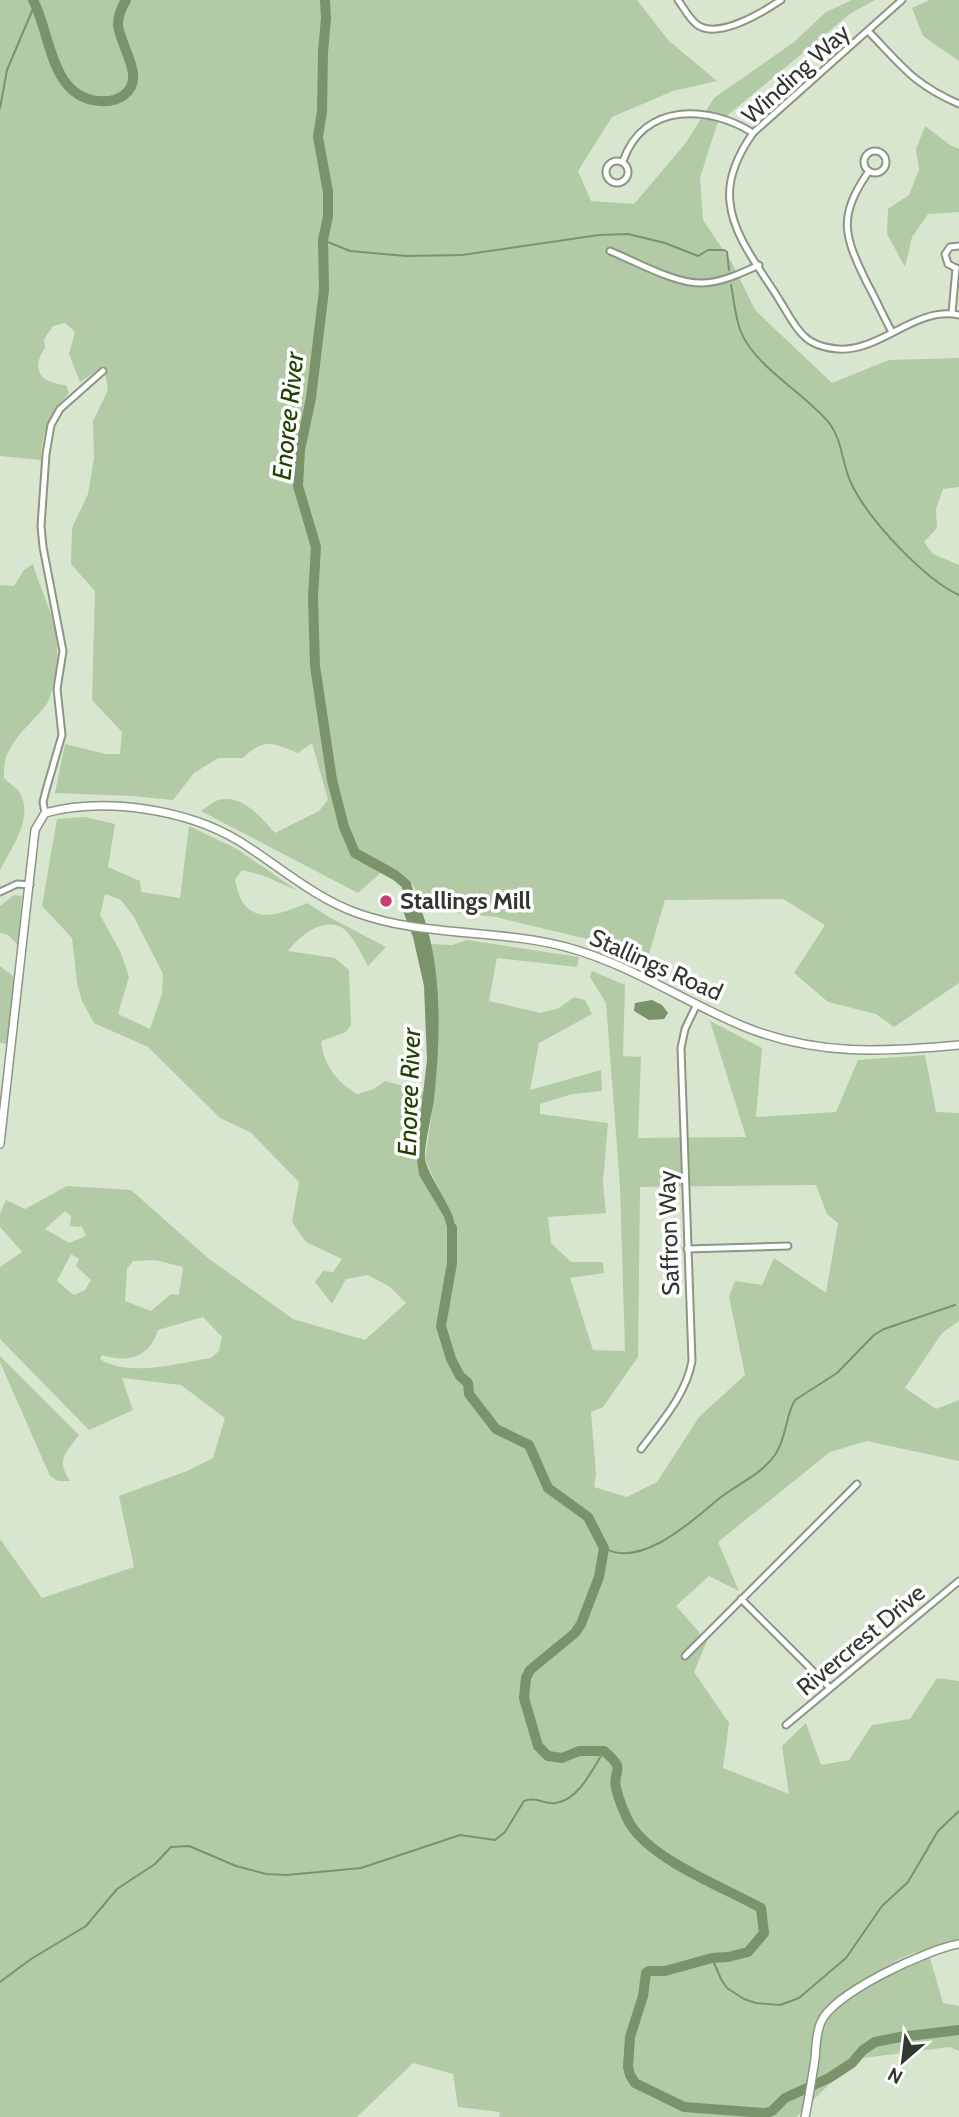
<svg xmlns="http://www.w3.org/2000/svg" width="959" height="2117" font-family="Cabin,sans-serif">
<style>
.green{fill:#b3caa6;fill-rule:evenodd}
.water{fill:#7a936a}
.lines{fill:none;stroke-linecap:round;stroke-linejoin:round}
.stream{stroke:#7a936a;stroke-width:2}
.river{stroke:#7a936a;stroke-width:10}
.minor-casing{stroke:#8a9782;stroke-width:9}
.tertiary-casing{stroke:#8a9782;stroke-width:10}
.minor{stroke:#fff;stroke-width:5}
.tertiary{stroke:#fff;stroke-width:7}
.poi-dot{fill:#ca3e71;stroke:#fff;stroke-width:2.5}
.labels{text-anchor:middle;stroke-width:7;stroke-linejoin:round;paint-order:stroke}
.street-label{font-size:24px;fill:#32382f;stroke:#fff}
.poi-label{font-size:24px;font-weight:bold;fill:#32382f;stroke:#fff;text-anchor:start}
.water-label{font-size:26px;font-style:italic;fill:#214202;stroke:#fff}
</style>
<rect width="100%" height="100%" fill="#d8e6d0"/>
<g class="green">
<path d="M0,0H637L668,40L717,81L673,91L612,117L578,171L591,201L634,204L685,144L714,98L794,42L826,12L852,0H875L851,13L717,124L700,178L703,220L732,263L755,310L832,383L889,360L959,358V487L943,489L936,509L937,528L924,542L933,554L959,565V983L894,1027L876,1014L828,1002L794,973L825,925L783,899L665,900L649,954L496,917L428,910L409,879L386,868L358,893L201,811C206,808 211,803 216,801C240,792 261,817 275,833L319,811L328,800L312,743L298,753C271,743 265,737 243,758H218L194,773L173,800L132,796L55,793L65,744L106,754H120L122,732L92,700L95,591L71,564L72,528L88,494L94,458L93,421L108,390L104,366L80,382L69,354L75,332L65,323L53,326L44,339L45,348C29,371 43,384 66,385L69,393C49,415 42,430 41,460L0,456Z"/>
<path d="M930,0H959V61L923,36L912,8Z"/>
<path d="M925,126L950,145L959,149V212L928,214L912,237L905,267L887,234L888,209L909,195L919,170L916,149Z"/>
<path d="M33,564C46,608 65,630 54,679C52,687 51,698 46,705C33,722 14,736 6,757C4,763 4,772 4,778C9,783 17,788 20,793C34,818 11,849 0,870V585L14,586L24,570Z"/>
<path d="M85,817L115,824L108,867L140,881L141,892L180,898L189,826L237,849L298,891L262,875L242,870L235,880C237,887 239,897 243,903C259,925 287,911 307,903L329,917L386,947L368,966C362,955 356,942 348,933C329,912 300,935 288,951L335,958L349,970L351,1025L346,1032L321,1041C324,1066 337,1082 357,1094L374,1089L385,1081L424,1092L416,1153L419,1175L444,1217L451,1238L455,1226L425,1159L434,1099L438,1040L436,977L430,944L452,945L467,940L579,957L577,967L497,958L489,1001L541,1013L559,1008L574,997L585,1000L592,1014L539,1043L530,1090L601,1070L602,1091L572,1094L540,1104V1114L608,1123L603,1182L606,1213L548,1217L551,1243L571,1262H603L604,1273L570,1278L593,1350L625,1351L620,1186L606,1003L590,977L592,971L625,985L623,1056L641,1057L638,1138L746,1137L710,1021L762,1048L756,1117L836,1112L858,1060L925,1055L936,1112L959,1113V1321L942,1333L905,1388L936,1409L959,1400V1461L867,1441L830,1452L718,1542L739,1591L709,1576L676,1606L707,1641L694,1672L729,1723L723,1768L789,1794L782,1746L806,1723L821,1765L849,1760L872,1725L910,1719L937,1678L959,1681V1942L913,1953L893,1962L930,1958L943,2003L959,2006V2051L950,2047L855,2059L796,2117H499L500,2112L458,2107L453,2074L413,2063L357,2117H0V1539L42,1598L134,1567L119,1496L187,1471L213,1458L225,1418L181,1385L122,1378L133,1410L89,1430L0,1339V1267L22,1252L0,1227V1214L6,1200L25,1209L67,1186L131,1190L208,1258L293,1319L365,1340L406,1303L390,1287L368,1275L346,1279L332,1304L315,1282L323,1271L333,1272L342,1259L306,1242L292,1222L299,1182L250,1132L220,1118L148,1047L94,1023L82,1001L77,983L72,938L42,906L57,819ZM105,894L121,900L134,917L163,974L162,994L150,1029L118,1014L129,977L121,953L100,915ZM816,1185L827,1214L838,1223L826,1293L774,1258L762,1285L735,1281L729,1296L745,1375L699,1417L657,1482L627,1497L594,1487L596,1474L591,1412L603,1407L638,1357L640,1187ZM65,1211L71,1216L70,1226L82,1227L86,1236L69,1243L45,1229ZM71,1254L79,1259L76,1266L91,1280L85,1290L74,1295L57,1281ZM155,1260L183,1267L179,1295L171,1294L151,1311L125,1301L127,1269L133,1261ZM203,1317L222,1337L219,1351L211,1358C178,1363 129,1378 100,1359L102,1355C128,1363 149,1358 158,1330Z"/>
<path d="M14,895L22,896L18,945L8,935L0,933V906Z"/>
<path d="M0,966L13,976L15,989L9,1044L0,1043Z"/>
<path d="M0,1356L79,1435C65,1454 56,1459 70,1481H58L50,1476L0,1362Z"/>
</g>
<g class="water">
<path d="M414,893C444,955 441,1033 434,1100C432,1114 424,1146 425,1159C428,1174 447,1201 453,1217L455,1226L451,1240L444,1217L419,1175L416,1153L427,1060L424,986L413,937L398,898Z"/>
<path d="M652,1000L662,1005L668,1013L664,1019L649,1020L634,1011L635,1003Z"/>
</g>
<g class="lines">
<g class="stream">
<path d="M0,108L7,70L35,4"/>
<path d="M323,240L350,251L406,256L462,255L599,235L628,234L665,243L698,256L708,250H724L727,252L729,270"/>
<path d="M731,285C734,300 735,317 741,332C756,368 805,393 830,424C843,442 842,466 852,485C869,520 924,579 959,595"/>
<path d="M604,1548C640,1569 691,1522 716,1501C735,1485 760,1476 775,1455C787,1438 785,1416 795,1400L837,1373L874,1335L884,1329L955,1305"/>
<path d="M712,1958L721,1979L727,1988L744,1999L756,2003L780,2005L799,1998L846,1958L882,1906L908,1882L938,1831L959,1811"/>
<path d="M0,1982L31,1959L86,1926L117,1889L155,1864L171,1847L189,1846L236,1866L266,1874L287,1875L361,1868L460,1835L495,1840L505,1832L524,1801C537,1796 544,1805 556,1803C579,1800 593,1768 604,1751"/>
</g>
<g class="river">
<path d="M33,0C51,34 50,97 99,101C108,102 116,101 124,95C147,78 120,47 118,25C118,16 121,8 126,0"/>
<path d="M325,0L326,18L323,52L322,111L318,137L328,192V216L323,240L324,290L311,398L300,450L298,486L316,547L313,597L315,666L332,780L344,827L355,853L395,875L406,884L413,907"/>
<path d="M452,1228V1263L441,1326L451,1359L460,1376L468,1383L469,1394L496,1429L529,1445L548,1488L588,1517L604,1548L599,1577L581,1624L575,1633L530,1670L526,1678L524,1698L538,1746L548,1756L562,1758L579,1751H604C628,1771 612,1769 616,1788C619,1800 624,1813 630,1824C652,1860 723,1887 761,1908L764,1933L748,1952L728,1957L712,1958L665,1971H649L646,1973L643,1996L630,2037L628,2067L630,2075L635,2083L684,2107L765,2113L772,2111L785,2098L829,2078L852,2063L863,2050L875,2042L900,2037L959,2030"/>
</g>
<defs>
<g id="minor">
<path d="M678,0C684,8 690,21 699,26C721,38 763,12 781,0"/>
<path d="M902,0L753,133C739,153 727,177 730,202C733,237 762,271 780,301C787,312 794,327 804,336C812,344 826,348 838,349C881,352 915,306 959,315"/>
<path d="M869,32C902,66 913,84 959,104"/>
<circle cx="875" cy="162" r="11"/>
<circle cx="617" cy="172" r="11"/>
<path d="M623,161C644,102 709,105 753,133"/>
<path d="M869,171C837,217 844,236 867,283C876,299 883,316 892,332"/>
<path d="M610,251C635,261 675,284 702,283C720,283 742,273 759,265"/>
<path d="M956,268L948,264L945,254L950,247L959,246"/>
<path d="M952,313L956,268"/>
<path d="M45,813L43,802L46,790L62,735L57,689L63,651L43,547L41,526L46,454L51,425L60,409L103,371"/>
<path d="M0,892L17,884L30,885"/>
<path d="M687,1249L788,1246"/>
<path d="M641,1449C661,1422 686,1395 692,1361L681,1048L685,1029L697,1004"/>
<path d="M741,1599L830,1688"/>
<path d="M685,1656L857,1484"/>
<path d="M786,1725L959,1581"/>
</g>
<g id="tertiary">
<path d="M0,1144L35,830L45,813C105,797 186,809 239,841C279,866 313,897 357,913C423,937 498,929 566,947C630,964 684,1002 745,1027C817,1056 884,1052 959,1045"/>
<path d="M805,2117C809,2098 812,2078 815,2059C816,2047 816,2033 821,2022C833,1993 928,1949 959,1944"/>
</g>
</defs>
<use href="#minor" class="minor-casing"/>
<use href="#tertiary" class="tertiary-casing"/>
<use href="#minor" class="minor"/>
<use href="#tertiary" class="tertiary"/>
</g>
<circle class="poi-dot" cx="386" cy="901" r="7"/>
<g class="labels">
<g class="street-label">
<text transform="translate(796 74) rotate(-42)" y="8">Winding Way</text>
<text transform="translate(656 965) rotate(24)" y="8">Stallings Road</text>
<text transform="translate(669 1233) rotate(-92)" y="8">Saffron Way</text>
<text transform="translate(861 1640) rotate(-40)" y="8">Rivercrest Drive</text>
</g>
<g class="poi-label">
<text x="400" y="909">Stallings Mill</text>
</g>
<g class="water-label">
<text transform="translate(288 416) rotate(-84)" y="9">Enoree River</text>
<text transform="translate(409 1092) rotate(-88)" y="9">Enoree River</text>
</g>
</g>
<g transform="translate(903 2061) rotate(208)" stroke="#ffffff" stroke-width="5" paint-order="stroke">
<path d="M0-5L12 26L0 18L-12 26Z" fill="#32382f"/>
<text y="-10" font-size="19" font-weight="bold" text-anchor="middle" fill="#32382f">N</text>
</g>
</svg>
